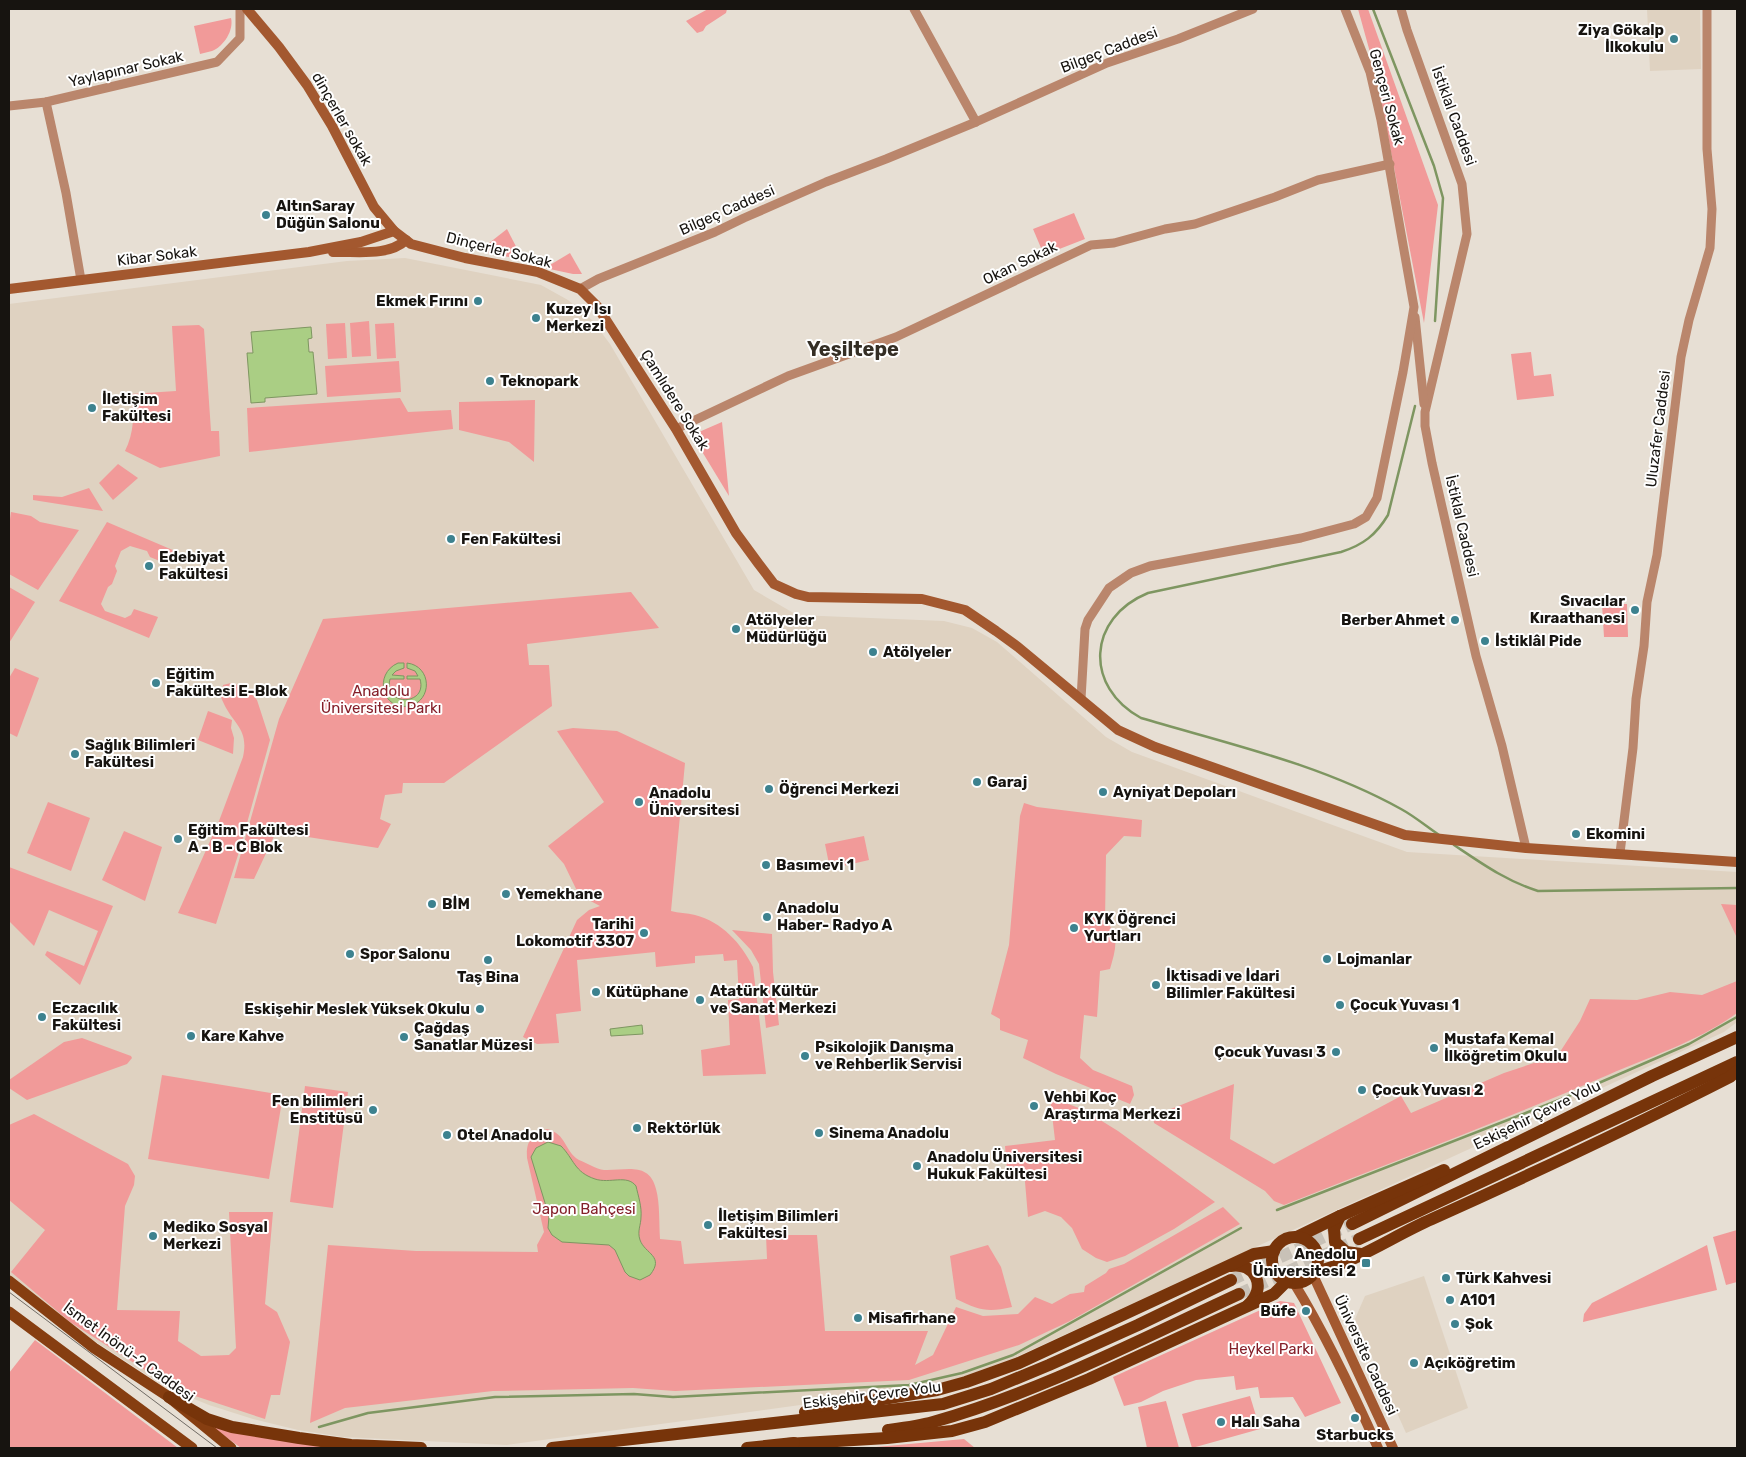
<svg xmlns="http://www.w3.org/2000/svg" width="1746" height="1457" font-family="Rubik,sans-serif">
<style>
.built{fill:#dfd2c1}
.green{fill:#f19a99}
.water{fill:#aace84;stroke:#7e9661}
.lines{fill:none;stroke-linecap:round;stroke-linejoin:round}
.stream{stroke:#7e9661;stroke-width:2.5}
.trunk-tunnel{stroke:#c8c1b7;stroke-width:12;stroke-dasharray:12 6;stroke-linecap:butt}
.tertiary{stroke:#ba866c;stroke-width:9}
.secondary{stroke:#a3582f;stroke-width:10}
.primary{stroke:#863e11;stroke-width:11}
.trunk{stroke:#77340a;stroke-width:12}
.tram{stroke:#706b64;stroke-width:1}
.poi-dot{fill:#3d828f;stroke:#fff;stroke-width:2}
.labels{text-anchor:middle;stroke-width:4;stroke-linejoin:round;paint-order:stroke}
.poi-label{font-size:15px;font-weight:bold;fill:#171410;stroke:#fff;text-anchor:start}
.street-label{font-size:15px;fill:#171410;stroke:#fff}
.park-label{font-size:15px;fill:#841f29;stroke:#fff}
.district-label{font-size:20px;font-weight:bold;fill:#342e25;stroke:#fff}
</style>
<rect width="100%" height="100%" fill="#e7dfd4"/>
<g class="built">
<path d="M1647,9H1700L1701,69L1650,71Z"/>
<path d="M405,258L541,285L568,300L592,320L610,344L754,590L797,615L944,621L972,628L997,642L1106,737L1132,752L1407,852L1737,872V1022L1724,1032L1014,1358L963,1377L937,1384L910,1390L507,1445L343,1437L298,1430L253,1419L209,1405L167,1388L70,1325L9,1275V304L347,261Z"/>
<path d="M1424,1276L1468,1408L1406,1433L1355,1319L1365,1296Z"/>
</g>
<g class="green">
<path d="M708,9H727L726,13L706,26L703,31L697,33L686,21Z"/>
<path d="M1358,9H1368L1438,205L1424,323L1376,74Z"/>
<path d="M231,18C234,30 224,46 212,51C208,52 204,53 200,54L194,26Z"/>
<path d="M1074,213L1085,239L1044,255L1033,229Z"/>
<path d="M507,229L523,260L479,251Z"/>
<path d="M570,253L582,274H573L545,268Z"/>
<path d="M369,321L371,356L352,357L350,323Z"/>
<path d="M345,323L347,358L328,359L326,324Z"/>
<path d="M394,323L396,358L377,359L375,324Z"/>
<path d="M199,325L204,329L211,431H219L220,456L160,468L125,451C134,433 135,414 130,394L176,391L172,326Z"/>
<path d="M1531,352L1534,376L1551,374L1554,396L1517,400L1511,354Z"/>
<path d="M399,361L401,392L327,397L325,366Z"/>
<path d="M400,398L408,412L451,410L453,429L249,452L247,408Z"/>
<path d="M535,400L534,462L509,442L459,430V402Z"/>
<path d="M722,422L729,496L692,435Z"/>
<path d="M118,464L138,478L113,500L99,483Z"/>
<path d="M89,488L103,511L33,500V495L62,497Z"/>
<path d="M11,512L31,516L40,522L79,530L38,590L9,574V526Z"/>
<path d="M107,522L182,554V561L168,559L162,562L150,557L147,551L130,546L121,551L115,566L117,571L112,584L108,587L101,604L105,611L125,618L131,615L134,609L158,617L149,638L59,601Z"/>
<path d="M9,587L35,602L9,643Z"/>
<path d="M631,592L659,628L527,644L529,665H549L552,706L444,783H403L402,793L385,795L380,819L391,824L378,848L276,832L254,879L234,878L279,719L323,619Z"/>
<path d="M1602,604H1627L1628,637H1604Z"/>
<path d="M15,668L39,678L17,737L9,733V678Z"/>
<path d="M231,683L245,687L257,700L270,740L239,852L216,924L178,913L219,821L243,757C249,729 234,725 224,704C223,701 221,699 221,696C221,693 223,688 223,685Z"/>
<path d="M208,711L232,720L231,728L234,738L233,754L198,740Z"/>
<path d="M573,728L617,731L685,763L671,911C678,913 687,913 695,915C722,922 741,943 753,967L766,1074L703,1076L701,1050L730,1045L728,1000L739,999L737,960L724,961L723,954L695,956V963L656,967L655,952L577,960L581,1011L556,1014L559,1043L537,1044L523,1037L577,920L589,910L600,906L579,895L564,864L548,846L604,802L557,731Z"/>
<path d="M48,802L90,818L71,871L27,853Z"/>
<path d="M1024,803L1037,807L1142,820L1141,837L1124,836L1106,855L1105,921C1121,935 1115,951 1110,969L1100,971L1097,1017L1084,1015L1080,1058L1093,1070L1132,1086L1134,1095L1130,1104L1056,1074L1023,1058L1028,1040L1000,1030V1019L991,1014L1009,945L1020,816Z"/>
<path d="M124,831L162,847L145,901L102,880Z"/>
<path d="M864,836L869,860L830,869L825,844Z"/>
<path d="M9,867L113,906L80,985L45,955L47,951L84,966L98,931L49,910L34,946L9,921Z"/>
<path d="M1721,904L1737,905V941V938Z"/>
<path d="M732,930L772,934L773,972L779,1025L766,1028L759,964L751,950Z"/>
<path d="M1737,981V1013C1699,1041 1651,1056 1608,1075C1501,1121 1392,1162 1284,1205L1274,1201L1265,1191L1154,1123L1153,1116L1234,1084L1230,1139L1274,1164L1401,1096L1411,1113L1504,1073L1558,1055L1580,1021L1590,999L1637,1000L1670,992L1702,995Z"/>
<path d="M82,1038L131,1056L132,1058L127,1064L27,1100L9,1088V1080L64,1042Z"/>
<path d="M162,1075L283,1095L269,1179L148,1159Z"/>
<path d="M305,1086L348,1092L333,1208L290,1202Z"/>
<path d="M1050,1097L1084,1110L1118,1131L1215,1202L1174,1229L1125,1256L1107,1262L1096,1258L1082,1249L1072,1228L1061,1217L1045,1211L1028,1217L1024,1170H1007L1005,1146L1055,1140Z"/>
<path d="M34,1114L128,1164L135,1176L134,1185L125,1206L117,1310L180,1311L178,1341L201,1356L229,1355L236,1348L229,1212H273L265,1304L277,1312L290,1342L280,1395H271L265,1419L189,1394L159,1379L70,1322L11,1272L45,1230L9,1200V1125Z"/>
<path d="M547,1129C567,1134 564,1151 579,1160C587,1163 596,1169 604,1170C625,1171 649,1161 656,1189C660,1203 659,1224 660,1239L681,1241L684,1264L767,1259L766,1235H817L825,1331H928L915,1365L933,1355L956,1307L983,1316L1018,1314L1035,1297L1052,1304L1070,1294L1084,1292L1085,1286L1106,1273L1109,1269L1124,1264L1223,1207L1240,1224L1070,1321L1019,1345L909,1380L675,1391L633,1388L493,1391L345,1408L310,1423L328,1245L416,1251L538,1252L537,1245L544,1232L527,1158C526,1141 531,1135 547,1129Z"/>
<path d="M1737,1230V1282L1726,1285L1713,1237Z"/>
<path d="M988,1245L1001,1267L1012,1307C987,1313 979,1310 956,1299L950,1256Z"/>
<path d="M1707,1245L1717,1290L1583,1322L1584,1314L1592,1303Z"/>
<path d="M1280,1301L1294,1303L1341,1403L1305,1417L1293,1397L1260,1398L1258,1387L1236,1390L1234,1376L1196,1380L1163,1391L1141,1402L1124,1406L1113,1377Z"/>
<path d="M35,1340L178,1448H9V1373Z"/>
<path d="M1250,1396L1260,1429L1192,1448L1182,1414Z"/>
<path d="M1166,1401L1179,1448H1147L1138,1407Z"/>
<path d="M211,1426L322,1447L332,1448H241Z"/>
<path d="M964,1439L975,1448H865Z"/>
</g>
<g class="water">
<path d="M311,327L312,338L308,339L309,352H313L317,394L265,398V402L251,403L247,353H253L251,332Z"/>
<path d="M398,663H404V668L396,671L392,675L404,676V679H390C383,707 428,706 420,679H407V676H418L415,671L407,668V663C432,666 433,701 409,706C382,711 373,674 398,663Z"/>
<path d="M642,1025L643,1034L611,1036L610,1029Z"/>
<path d="M548,1142L561,1146C574,1159 574,1172 595,1179C610,1184 627,1174 636,1186C638,1195 642,1207 641,1217C641,1225 637,1231 640,1240C645,1254 665,1256 650,1275L640,1280L629,1276L625,1272L615,1250L609,1245L562,1242L552,1235L548,1228L549,1216L531,1157L536,1148Z"/>
</g>
<g class="lines">
<g class="stream">
<path d="M1373,9L1434,166L1443,198L1435,321"/>
<path d="M1415,406L1388,515C1376,535 1363,545 1341,552L1148,593C1087,618 1084,687 1141,718C1229,744 1320,764 1401,809C1414,816 1426,826 1439,835"/>
<path d="M1454,845C1481,863 1506,881 1538,891L1737,888"/>
<path d="M1277,1210L1564,1098L1689,1044L1737,1017"/>
<path d="M319,1427L368,1413L495,1397L634,1394L673,1397L909,1385L962,1373L1013,1355L1241,1228"/>
</g>
<g class="trunk-tunnel">
<path d="M1231,1280L1352,1224"/>
<path d="M1239,1294L1359,1239"/>
</g>
<g class="tertiary">
<path d="M914,9L976,122"/>
<path d="M1401,9L1407,30L1462,184L1467,234L1425,412V426L1432,463L1476,656L1502,746L1526,848"/>
<path d="M46,102L66,193L81,280"/>
<path d="M9,106L46,102L217,62L240,38V9"/>
<path d="M580,289L598,279L715,232L744,218L826,182L886,159L976,122L1107,63L1178,39L1253,9"/>
<path d="M1415,317L1424,404"/>
<path d="M676,429L788,376L896,337L1091,245L1114,243L1165,229L1195,224L1275,197L1318,180L1390,164"/>
<path d="M1081,699L1085,629L1088,620L1109,588L1131,573L1150,566L1301,538L1354,524L1366,517L1377,498L1403,372L1414,307L1381,120L1370,72L1345,9"/>
<path d="M1620,853L1633,748L1636,699L1644,646L1647,602L1657,555L1681,357L1689,320L1710,248L1712,209L1707,149V9"/>
</g>
<g class="secondary">
<path d="M247,9L279,47L307,85L332,126L374,207L394,231L411,244L465,258L538,272L580,289L597,306L676,429L736,533L758,563L774,584L796,594L808,597L922,599L965,610L996,631L1018,647L1118,730L1155,747L1405,835L1526,848L1737,862"/>
<path d="M333,252C355,251 388,257 406,240"/>
<path d="M9,289L309,252L361,242L394,231"/>
<path d="M1313,1275L1393,1448"/>
<path d="M1294,1283C1326,1335 1353,1392 1378,1448"/>
</g>
<g class="primary">
<path d="M9,1281L94,1348L169,1397L231,1448"/>
<path d="M9,1312L192,1448"/>
</g>
<g class="trunk">
<path d="M1340,1216L1334,1229L1335,1242L1346,1252L1361,1254"/>
<path d="M1352,1224L1652,1076L1737,1037"/>
<path d="M1297,1237L1340,1216L1444,1170"/>
<circle cx="1295" cy="1260" r="23"/>
<path d="M1359,1239L1737,1062"/>
<path d="M1230,1266C1255,1261 1268,1288 1248,1305"/>
<path d="M1315,1272C1357,1262 1393,1236 1432,1219C1532,1174 1632,1127 1730,1077L1737,1071"/>
<path d="M169,1397L207,1419L232,1427L299,1438L351,1445L421,1448"/>
<path d="M805,1412L937,1390L966,1382L1019,1363L1254,1254L1274,1251"/>
<path d="M888,1430C903,1428 919,1426 933,1422C1040,1392 1139,1340 1239,1294"/>
<path d="M787,1444L887,1438L952,1431L985,1422L1089,1379L1274,1294L1287,1281"/>
<path d="M552,1448L943,1404L991,1389L1049,1365L1138,1325L1231,1280"/>
<path d="M747,1448L794,1443"/>
</g>
<path class="tram" d="M9,1292L217,1448"/>
</g>
<g class="poi-dot">
<circle cx="1674" cy="39" r="5"/>
<circle cx="266" cy="215" r="5"/>
<circle cx="478" cy="301" r="5"/>
<circle cx="536" cy="318" r="5"/>
<circle cx="490" cy="381" r="5"/>
<circle cx="92" cy="408" r="5"/>
<circle cx="451" cy="539" r="5"/>
<circle cx="149" cy="566" r="5"/>
<circle cx="1635" cy="610" r="5"/>
<circle cx="1455" cy="620" r="5"/>
<circle cx="736" cy="629" r="5"/>
<circle cx="1485" cy="641" r="5"/>
<circle cx="873" cy="652" r="5"/>
<circle cx="156" cy="683" r="5"/>
<circle cx="75" cy="754" r="5"/>
<circle cx="977" cy="782" r="5"/>
<circle cx="769" cy="789" r="5"/>
<circle cx="1103" cy="792" r="5"/>
<circle cx="639" cy="802" r="5"/>
<circle cx="1576" cy="834" r="5"/>
<circle cx="178" cy="839" r="5"/>
<circle cx="766" cy="865" r="5"/>
<circle cx="506" cy="894" r="5"/>
<circle cx="432" cy="904" r="5"/>
<circle cx="767" cy="917" r="5"/>
<circle cx="1074" cy="928" r="5"/>
<circle cx="644" cy="933" r="5"/>
<circle cx="350" cy="954" r="5"/>
<circle cx="1327" cy="959" r="5"/>
<circle cx="488" cy="960" r="5"/>
<circle cx="1156" cy="985" r="5"/>
<circle cx="596" cy="992" r="5"/>
<circle cx="700" cy="1000" r="5"/>
<circle cx="1340" cy="1005" r="5"/>
<circle cx="480" cy="1009" r="5"/>
<circle cx="42" cy="1017" r="5"/>
<circle cx="191" cy="1036" r="5"/>
<circle cx="404" cy="1037" r="5"/>
<circle cx="1434" cy="1048" r="5"/>
<circle cx="1336" cy="1052" r="5"/>
<circle cx="805" cy="1056" r="5"/>
<circle cx="1362" cy="1090" r="5"/>
<circle cx="1034" cy="1106" r="5"/>
<circle cx="373" cy="1110" r="5"/>
<circle cx="637" cy="1128" r="5"/>
<circle cx="819" cy="1133" r="5"/>
<circle cx="447" cy="1135" r="5"/>
<circle cx="917" cy="1166" r="5"/>
<circle cx="708" cy="1225" r="5"/>
<circle cx="153" cy="1236" r="5"/>
<rect x="1361" y="1258" width="10" height="10" rx="2.5"/>
<circle cx="1446" cy="1278" r="5"/>
<circle cx="1450" cy="1300" r="5"/>
<circle cx="1306" cy="1311" r="5"/>
<circle cx="858" cy="1318" r="5"/>
<circle cx="1455" cy="1324" r="5"/>
<circle cx="1414" cy="1363" r="5"/>
<circle cx="1355" cy="1418" r="5"/>
<circle cx="1221" cy="1422" r="5"/>
</g>
<g class="labels">
<g class="poi-label">
<text x="1664" y="35" text-anchor="end">Ziya Gökalp<tspan x="1664" dy="17">İlkokulu</tspan></text>
<text x="276" y="211">AltınSaray<tspan x="276" dy="17">Düğün Salonu</tspan></text>
<text x="468" y="306" text-anchor="end">Ekmek Fırını</text>
<text x="546" y="314">Kuzey Isı<tspan x="546" dy="17">Merkezi</tspan></text>
<text x="500" y="386">Teknopark</text>
<text x="102" y="404">İletişim<tspan x="102" dy="17">Fakültesi</tspan></text>
<text x="461" y="544">Fen Fakültesi</text>
<text x="159" y="562">Edebiyat<tspan x="159" dy="17">Fakültesi</tspan></text>
<text x="1625" y="606" text-anchor="end">Sıvacılar<tspan x="1625" dy="17">Kıraathanesi</tspan></text>
<text x="746" y="625">Atölyeler<tspan x="746" dy="17">Müdürlüğü</tspan></text>
<text x="1445" y="625" text-anchor="end">Berber Ahmet</text>
<text x="1495" y="646">İstiklâl Pide</text>
<text x="883" y="657">Atölyeler</text>
<text x="166" y="679">Eğitim<tspan x="166" dy="17">Fakültesi E-Blok</tspan></text>
<text x="85" y="750">Sağlık Bilimleri<tspan x="85" dy="17">Fakültesi</tspan></text>
<text x="987" y="787">Garaj</text>
<text x="779" y="794">Öğrenci Merkezi</text>
<text x="1113" y="797">Ayniyat Depoları</text>
<text x="649" y="798">Anadolu<tspan x="649" dy="17">Üniversitesi</tspan></text>
<text x="188" y="835">Eğitim Fakültesi<tspan x="188" dy="17">A - B - C Blok</tspan></text>
<text x="1586" y="839">Ekomini</text>
<text x="776" y="870">Basımevi 1</text>
<text x="516" y="899">Yemekhane</text>
<text x="442" y="909">BİM</text>
<text x="777" y="913">Anadolu<tspan x="777" dy="17">Haber- Radyo A</tspan></text>
<text x="1084" y="924">KYK Öğrenci<tspan x="1084" dy="17">Yurtları</tspan></text>
<text x="634" y="929" text-anchor="end">Tarihi<tspan x="634" dy="17">Lokomotif 3307</tspan></text>
<text x="360" y="959">Spor Salonu</text>
<text x="1337" y="964">Lojmanlar</text>
<text x="1166" y="981">İktisadi ve İdari<tspan x="1166" dy="17">Bilimler Fakültesi</tspan></text>
<text x="488" y="982" text-anchor="middle">Taş Bina</text>
<text x="710" y="996">Atatürk Kültür<tspan x="710" dy="17">ve Sanat Merkezi</tspan></text>
<text x="606" y="997">Kütüphane</text>
<text x="1350" y="1010">Çocuk Yuvası 1</text>
<text x="52" y="1013">Eczacılık<tspan x="52" dy="17">Fakültesi</tspan></text>
<text x="470" y="1014" text-anchor="end">Eskişehir Meslek Yüksek Okulu</text>
<text x="414" y="1033">Çağdaş<tspan x="414" dy="17">Sanatlar Müzesi</tspan></text>
<text x="201" y="1041">Kare Kahve</text>
<text x="1444" y="1044">Mustafa Kemal<tspan x="1444" dy="17">İlköğretim Okulu</tspan></text>
<text x="815" y="1052">Psikolojik Danışma<tspan x="815" dy="17">ve Rehberlik Servisi</tspan></text>
<text x="1326" y="1057" text-anchor="end">Çocuk Yuvası 3</text>
<text x="1372" y="1095">Çocuk Yuvası 2</text>
<text x="1044" y="1102">Vehbi Koç<tspan x="1044" dy="17">Araştırma Merkezi</tspan></text>
<text x="363" y="1106" text-anchor="end">Fen bilimleri<tspan x="363" dy="17">Enstitüsü</tspan></text>
<text x="647" y="1133">Rektörlük</text>
<text x="829" y="1138">Sinema Anadolu</text>
<text x="457" y="1140">Otel Anadolu</text>
<text x="927" y="1162">Anadolu Üniversitesi<tspan x="927" dy="17">Hukuk Fakültesi</tspan></text>
<text x="718" y="1221">İletişim Bilimleri<tspan x="718" dy="17">Fakültesi</tspan></text>
<text x="163" y="1232">Mediko Sosyal<tspan x="163" dy="17">Merkezi</tspan></text>
<text x="1356" y="1259" text-anchor="end">Anedolu<tspan x="1356" dy="17">Üniversitesi 2</tspan></text>
<text x="1456" y="1283">Türk Kahvesi</text>
<text x="1460" y="1305">A101</text>
<text x="1296" y="1316" text-anchor="end">Büfe</text>
<text x="868" y="1323">Misafirhane</text>
<text x="1465" y="1329">Şok</text>
<text x="1424" y="1368">Açıköğretim</text>
<text x="1231" y="1427">Halı Saha</text>
<text x="1355" y="1440" text-anchor="middle">Starbucks</text>
</g>
<g class="street-label">
<text transform="translate(1109 50) rotate(-21)" y="5">Bilgeç Caddesi</text>
<text transform="translate(126 69) rotate(-13)" y="5">Yaylapınar Sokak</text>
<text transform="translate(1387 97) rotate(75)" y="5">Gençeri Sokak</text>
<text transform="translate(1454 116) rotate(70)" y="5">İstiklal Caddesi</text>
<text transform="translate(342 119) rotate(60)" y="5">dinçerler sokak</text>
<text transform="translate(727 210) rotate(-24)" y="5">Bilgeç Caddesi</text>
<text transform="translate(499 250) rotate(14)" y="5">Dinçerler Sokak</text>
<text transform="translate(157 256) rotate(-7)" y="5">Kibar Sokak</text>
<text transform="translate(1020 263) rotate(-26)" y="5">Okan Sokak</text>
<text transform="translate(675 400) rotate(58)" y="5">Çamlıdere Sokak</text>
<text transform="translate(1658 429) rotate(-83)" y="5">Uluzafer Caddesi</text>
<text transform="translate(1462 526) rotate(77)" y="5">İstiklal Caddesi</text>
<text transform="translate(1537 1115) rotate(-26)" y="5">Eskişehir Çevre Yolu</text>
<text transform="translate(129 1352) rotate(36)" y="5">İsmet İnönü-2 Caddesi</text>
<text transform="translate(1366 1355) rotate(65)" y="5">Üniversite Caddesi</text>
<text transform="translate(872 1395) rotate(-7)" y="5">Eskişehir Çevre Yolu</text>
</g>
<g class="park-label">
<text x="381" y="696">Anadolu<tspan x="381" dy="17">Üniversitesi Parkı</tspan></text>
<text x="584" y="1214">Japon Bahçesi</text>
<text x="1271" y="1354">Heykel Parkı</text>
</g>
<g class="district-label">
<text x="853" y="356">Yeşiltepe</text>
</g>
</g>
<rect width="1746" height="1457" fill="none" stroke="#171410" stroke-width="20"/>
</svg>
